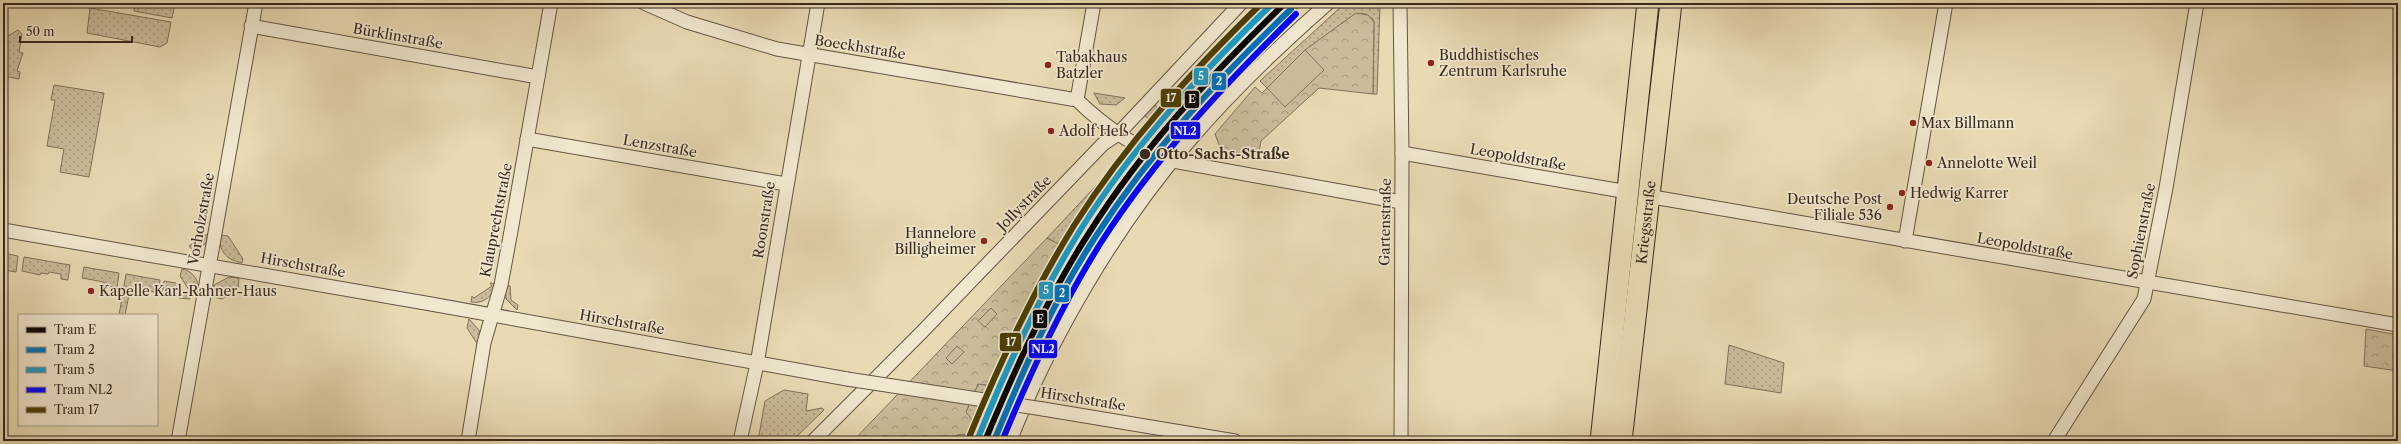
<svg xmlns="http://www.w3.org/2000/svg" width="2401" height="444" font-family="'Libre Caslon Text',serif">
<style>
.grass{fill:url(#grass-dots);stroke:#80725c}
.park{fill:url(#park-crowns);stroke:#80725c}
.pitch{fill:#cabc9a;stroke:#80725c}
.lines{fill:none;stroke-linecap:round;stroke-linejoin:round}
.street-casing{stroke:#635543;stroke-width:15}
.primary-casing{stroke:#37291e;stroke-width:23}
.street{stroke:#f0e7ce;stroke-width:13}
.primary{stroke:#e8dab3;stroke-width:21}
.street-bridge-casing{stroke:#635543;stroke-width:15;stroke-linecap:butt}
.street-bridge{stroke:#f0e7ce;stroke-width:13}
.tram-1-casing{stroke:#f0e7ce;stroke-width:9}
.tram-2-casing{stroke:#f0e7ce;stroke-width:9}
.tram-3-casing{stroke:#f0e7ce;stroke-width:9}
.tram-4-casing{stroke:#f0e7ce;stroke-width:9}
.tram-5-casing{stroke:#f0e7ce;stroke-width:9}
.tram-1{stroke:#000;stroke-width:6}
.tram-2{stroke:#0071bc;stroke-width:6}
.tram-3{stroke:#1b9ac6;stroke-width:6}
.tram-4{stroke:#00f;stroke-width:6}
.tram-5{stroke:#4d3d00;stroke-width:6}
.poi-dot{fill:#8f2418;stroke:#f0e7ce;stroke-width:1.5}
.stop-dot{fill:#37291e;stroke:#f0e7ce;stroke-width:1.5}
.labels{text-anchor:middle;stroke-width:3.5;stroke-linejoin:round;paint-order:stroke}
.street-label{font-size:14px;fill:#37291e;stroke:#f0e7ce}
.poi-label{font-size:14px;fill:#37291e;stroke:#f0e7ce;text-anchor:start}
.stop-label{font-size:14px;font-weight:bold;fill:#37291e;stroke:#f0e7ce;text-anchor:start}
.line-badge{stroke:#f0e7ce;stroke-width:1.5}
.badge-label{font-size:11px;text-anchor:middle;font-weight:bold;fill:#fff}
</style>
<defs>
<pattern id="grass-dots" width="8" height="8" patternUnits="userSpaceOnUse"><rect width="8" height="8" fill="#cabc9a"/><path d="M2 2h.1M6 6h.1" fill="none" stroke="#a5997d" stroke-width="1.8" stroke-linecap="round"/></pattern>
<pattern id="park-crowns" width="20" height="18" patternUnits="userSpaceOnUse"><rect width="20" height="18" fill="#cabc9a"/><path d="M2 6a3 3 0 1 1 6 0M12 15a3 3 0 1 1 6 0" fill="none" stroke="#a5997d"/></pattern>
</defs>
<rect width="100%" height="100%" fill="#e8dab3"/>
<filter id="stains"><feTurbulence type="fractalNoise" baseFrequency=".005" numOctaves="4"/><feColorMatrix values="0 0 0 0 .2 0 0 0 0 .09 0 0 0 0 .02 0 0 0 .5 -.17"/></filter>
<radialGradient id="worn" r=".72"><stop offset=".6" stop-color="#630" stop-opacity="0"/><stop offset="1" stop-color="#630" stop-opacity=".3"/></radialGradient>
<g class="grass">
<path d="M163,3H175L172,18L134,11L135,4L154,6Z"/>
<path d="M1290,3H1304L1260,43L1178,130L1172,126L1193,99Z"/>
<path d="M1345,3H1380L1377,94H1373L1374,22L1372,18L1362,13L1311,46L1267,88L1260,81Z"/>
<path d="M90,8L171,22L167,43L160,47L87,33Z"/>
<path d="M18,30L22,34L19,52L23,53L17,71L20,72L19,79L3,76V39Z"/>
<path d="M54,85L104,93L89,177L60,172L64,149L47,146L55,100H51Z"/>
<path d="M1094,93L1125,98L1116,105L1100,104Z"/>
<path d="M1154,102L1159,112L1150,120L1142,114Z"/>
<path d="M1125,157L1128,159L1083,223L1054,271L998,377L972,441H954L978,384L986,385L995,380L1017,335L1066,248L1047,238L1121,159Z"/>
<path d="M209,233L206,243L194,252L189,246Z"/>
<path d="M220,235L228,236L243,259L242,263C227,260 218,251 220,235Z"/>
<path d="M3,253L18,256L16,272L4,270Z"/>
<path d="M24,257L70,265L68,280L61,279V274L49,272L48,274L41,273L40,275L22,271Z"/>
<path d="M84,267L119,273L117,288L104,285V282L82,278Z"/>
<path d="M182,269C194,271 200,282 199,294L191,293L180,276Z"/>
<path d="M126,274L160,280L158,294L142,287L139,292L130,290L125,315H119Z"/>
<path d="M229,277L239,278L238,288L222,299L209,296L214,285Z"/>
<path d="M164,281L176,283L190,299L179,298L175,292L170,291L167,296L162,295Z"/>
<path d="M490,283L496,284C492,296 485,304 471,302L472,296L474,298L492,286Z"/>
<path d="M505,285L510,286L511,300L518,305L517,310L506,299Z"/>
<path d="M469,319L479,330L480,343L476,342L467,328Z"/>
<path d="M1729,345L1784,363L1781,393L1725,384Z"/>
<path d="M784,390L808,394L806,411L822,408L824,410L792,441H758L765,401Z"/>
</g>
<g class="park">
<path d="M1356,13L1368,15L1374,22L1373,94L1319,88L1261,141L1258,157L1221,150L1215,134L1255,87L1262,93L1305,50Z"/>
<path d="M1047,238L1066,248L1017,335L995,380L986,385L978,384L966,412L973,421L968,434L957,435L954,441H853Z"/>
<path d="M2366,329L2398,335V371L2364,366Z"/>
</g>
<g class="pitch">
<path d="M1305,50L1324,70L1285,107L1267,88Z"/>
<path d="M991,308L997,314L985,327L978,321Z"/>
<path d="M957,346L964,352L952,364L946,358Z"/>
</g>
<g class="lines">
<defs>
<g id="street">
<path d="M644,3L687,22L777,49L1077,100"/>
<path d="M1094,3L1077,100C1106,128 1136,149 1173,161L1401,202"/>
<path d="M1400,3L1402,153L1401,441"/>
<path d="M251,26L538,77"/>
<path d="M527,139L786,184"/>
<path d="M1402,153L1628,192"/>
<path d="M1647,196L2398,325"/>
<path d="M3,230L431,304L847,379"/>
<path d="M1905,241L1946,3"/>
<path d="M1043,409L1235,441"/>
<path d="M178,441L256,3"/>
<path d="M468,441L484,343L501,285L511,231L551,3"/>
<path d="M740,441L757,364L818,3"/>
<path d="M813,441L921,333L1103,144L1118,134L1241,3"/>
<path d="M1010,441C1050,338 1116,225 1189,141C1231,92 1279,46 1328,3"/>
<path d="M2054,441L2144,299L2166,188L2197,3"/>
</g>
<g id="primary">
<path d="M1601,441L1648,3"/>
<path id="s1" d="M1621,441L1671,3"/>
</g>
</defs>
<use href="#street" class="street-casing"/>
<use href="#primary" class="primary-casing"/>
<use href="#street" class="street"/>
<use href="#primary" class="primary"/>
<defs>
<path id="street-bridge" d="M847,379L1043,409"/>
</defs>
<use href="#street-bridge" class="street-bridge-casing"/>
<use href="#street-bridge" class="street-bridge"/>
<defs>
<path id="tram-1" d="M985,441C1015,369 1047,298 1089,233C1143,147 1213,73 1285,3"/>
<path id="tram-2" d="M994,441C1023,370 1054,300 1096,236C1151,151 1219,78 1291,9"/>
<path id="tram-3" d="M978,438C1007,366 1040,295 1081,229C1134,145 1202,72 1273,3"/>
<path id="tram-4" d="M1002,441C1031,372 1062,304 1102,241C1156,157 1225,84 1296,14"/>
<path id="tram-5" d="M970,435C1000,362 1033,291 1075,224C1127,142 1193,70 1262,3"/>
</defs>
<use href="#tram-1" class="tram-1-casing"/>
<use href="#tram-2" class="tram-2-casing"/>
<use href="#tram-3" class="tram-3-casing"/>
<use href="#tram-4" class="tram-4-casing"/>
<use href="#tram-5" class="tram-5-casing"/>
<use href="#tram-1" class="tram-1"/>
<use href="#tram-2" class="tram-2"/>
<use href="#tram-3" class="tram-3"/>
<use href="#tram-4" class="tram-4"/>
<use href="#tram-5" class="tram-5"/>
</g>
<g class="poi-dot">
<circle cx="1431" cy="63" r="4"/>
<circle cx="1048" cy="65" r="4"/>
<circle cx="1913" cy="123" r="4"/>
<circle cx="1051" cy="131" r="4"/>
<circle cx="1929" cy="163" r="4"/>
<circle cx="1902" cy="193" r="4"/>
<circle cx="1890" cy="207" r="4"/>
<circle cx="984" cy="241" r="4"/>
<circle cx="91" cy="291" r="4"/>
</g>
<circle class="stop-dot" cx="1145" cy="154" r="6"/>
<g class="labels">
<g class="street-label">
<text transform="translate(398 36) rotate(10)" y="5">Bürklinstraße</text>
<text transform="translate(860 47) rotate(9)" y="5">Boeckhstraße</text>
<text transform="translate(660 146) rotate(10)" y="5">Lenzstraße</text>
<text transform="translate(1518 157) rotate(10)" y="5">Leopoldstraße</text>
<text transform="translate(1024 203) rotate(-46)" y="5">Jollystraße</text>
<text transform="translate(201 219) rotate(-80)" y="5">Vorholzstraße</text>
<text transform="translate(496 220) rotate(-79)" y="5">Klauprechtstraße</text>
<text transform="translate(764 220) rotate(-81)" y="5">Roonstraße</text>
<text transform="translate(1385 222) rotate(-89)" y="5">Gartenstraße</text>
<text dy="5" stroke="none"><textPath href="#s1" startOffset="220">Kriegsstraße</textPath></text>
<text transform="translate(2141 231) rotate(-79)" y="5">Sophienstraße</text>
<text transform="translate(2025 246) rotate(10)" y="5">Leopoldstraße</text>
<text transform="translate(303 265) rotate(10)" y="5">Hirschstraße</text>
<text transform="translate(622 322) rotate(10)" y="5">Hirschstraße</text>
<text transform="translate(1083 399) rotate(9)" y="5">Hirschstraße</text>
</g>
<g class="poi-label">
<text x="1439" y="60">Buddhistisches<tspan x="1439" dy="16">Zentrum Karlsruhe</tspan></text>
<text x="1056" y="62">Tabakhaus<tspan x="1056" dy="16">Batzler</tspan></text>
<text x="1921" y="128">Max Billmann</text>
<text x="1059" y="136">Adolf Heß</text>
<text x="1937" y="168">Annelotte Weil</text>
<text x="1910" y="198">Hedwig Karrer</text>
<text x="1882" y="204" text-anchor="end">Deutsche Post<tspan x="1882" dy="16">Filiale 536</tspan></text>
<text x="976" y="238" text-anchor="end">Hannelore<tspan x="976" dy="16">Billigheimer</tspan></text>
<text x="99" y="296">Kapelle Karl-Rahner-Haus</text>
</g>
<g class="stop-label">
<text x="1156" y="159">Otto-Sachs-Straße</text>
</g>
</g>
<g class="line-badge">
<rect x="1193" y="67" width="16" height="19" rx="4" fill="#1b9ac6"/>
<rect x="1211" y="72" width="16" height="19" rx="4" fill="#0071bc"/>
<rect x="1160" y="88" width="22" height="20" rx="4" fill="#4d3d00"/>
<rect x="1184" y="90" width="16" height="19" rx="4" fill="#000"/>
<rect x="1170" y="121" width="31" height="19" rx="4" fill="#00f"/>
<rect x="1038" y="281" width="16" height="19" rx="4" fill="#1b9ac6"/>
<rect x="1054" y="284" width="16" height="19" rx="4" fill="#0071bc"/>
<rect x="1032" y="309" width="16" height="20" rx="4" fill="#000"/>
<rect x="999" y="332" width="23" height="20" rx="4" fill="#4d3d00"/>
<rect x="1028" y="339" width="30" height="20" rx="4" fill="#00f"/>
</g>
<g class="badge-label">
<text x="1201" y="80">5</text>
<text x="1219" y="85">2</text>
<text x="1171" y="102">17</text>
<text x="1192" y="103">E</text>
<text x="1185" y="135">NL2</text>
<text x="1046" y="294">5</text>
<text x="1062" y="297">2</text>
<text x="1040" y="323">E</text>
<text x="1011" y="346">17</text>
<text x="1043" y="353">NL2</text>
</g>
<rect width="2401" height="444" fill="none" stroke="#e8dab3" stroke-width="16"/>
<rect x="4" y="4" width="2393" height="436" fill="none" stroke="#37291e" stroke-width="2"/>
<rect x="8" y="8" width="2385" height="428" fill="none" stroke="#37291e"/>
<rect x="18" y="314" width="140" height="112" fill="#f0e7ce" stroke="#a69b88"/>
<rect x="26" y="327" width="20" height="6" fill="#000000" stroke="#a69b88"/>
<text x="54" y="334" font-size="12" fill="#37291e">Tram E</text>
<rect x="26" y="347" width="20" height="6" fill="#0071bc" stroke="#a69b88"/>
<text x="54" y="354" font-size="12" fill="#37291e">Tram 2</text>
<rect x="26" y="367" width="20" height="6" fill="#1b9ac6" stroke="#a69b88"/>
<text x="54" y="374" font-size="12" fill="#37291e">Tram 5</text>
<rect x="26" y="387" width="20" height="6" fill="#0000ff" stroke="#a69b88"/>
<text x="54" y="394" font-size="12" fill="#37291e">Tram NL2</text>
<rect x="26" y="407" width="20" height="6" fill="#4d3d00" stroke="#a69b88"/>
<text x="54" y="414" font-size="12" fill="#37291e">Tram 17</text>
<path d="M20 36v6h112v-6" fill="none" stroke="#37291e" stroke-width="2"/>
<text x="26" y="36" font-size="12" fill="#37291e" stroke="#f0e7ce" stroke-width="3" paint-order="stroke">50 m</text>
<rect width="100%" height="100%" filter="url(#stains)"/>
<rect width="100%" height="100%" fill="url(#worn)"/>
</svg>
